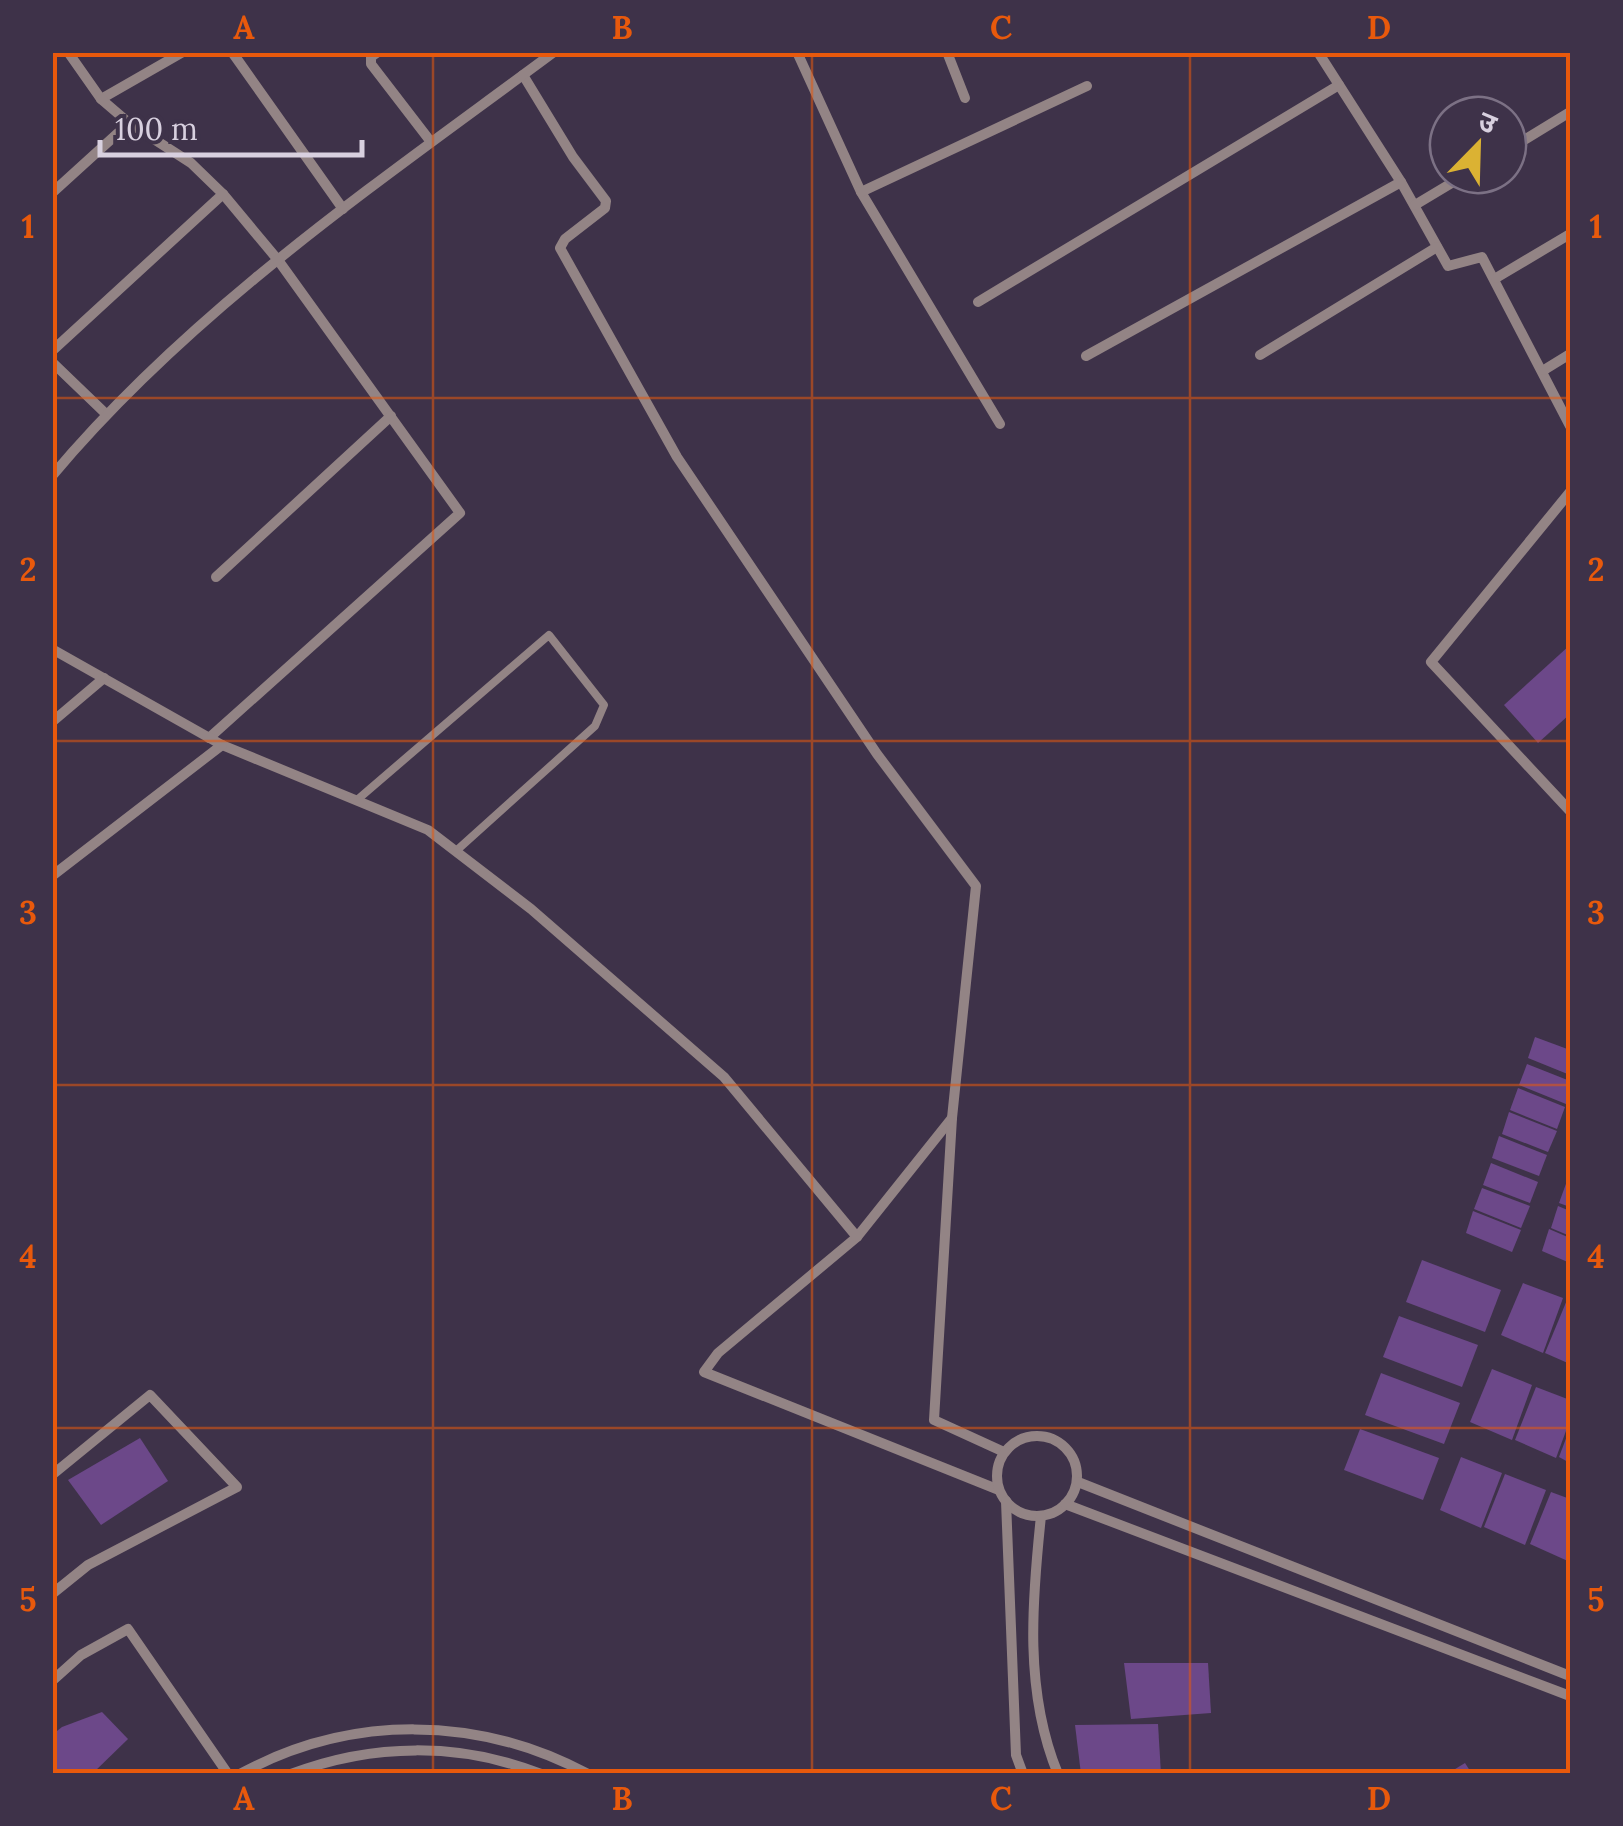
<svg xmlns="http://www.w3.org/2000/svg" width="1623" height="1826" font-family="Lora,'Noto Sans Devanagari',serif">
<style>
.building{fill:#6c4889}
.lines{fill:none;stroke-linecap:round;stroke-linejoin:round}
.lane{stroke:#938485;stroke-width:8}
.street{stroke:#938485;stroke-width:10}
.grid{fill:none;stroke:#e8590c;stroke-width:2.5;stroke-opacity:0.55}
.neatline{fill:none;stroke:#e8590c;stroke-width:4}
.grid-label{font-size:32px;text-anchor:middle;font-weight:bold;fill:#e8590c}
</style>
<rect width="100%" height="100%" fill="#3e3249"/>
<g class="building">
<path d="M1570,645V714L1538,743L1504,705Z"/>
<path d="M1535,1037L1570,1050V1075L1528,1058Z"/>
<path d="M1527,1064L1570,1081L1566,1104L1519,1085Z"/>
<path d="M1518,1088L1565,1107L1557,1129L1510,1110Z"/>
<path d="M1509,1112L1557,1131L1548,1152L1502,1134Z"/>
<path d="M1499,1136L1547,1155L1539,1176L1492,1158Z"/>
<path d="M1491,1163L1538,1182L1530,1203L1483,1185Z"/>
<path d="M1567,1181L1570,1183V1207L1559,1203Z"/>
<path d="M1482,1188L1530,1206L1521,1228L1474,1209Z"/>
<path d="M1558,1206L1570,1211V1236L1551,1228Z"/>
<path d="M1473,1211L1521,1230L1512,1252L1466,1233Z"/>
<path d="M1549,1229L1570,1238V1263L1542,1251Z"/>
<path d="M1422,1260L1501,1290L1485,1332L1406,1302Z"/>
<path d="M1523,1283L1563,1298L1543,1353L1501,1335Z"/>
<path d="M1567,1300L1570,1302V1364L1545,1353Z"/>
<path d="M1399,1316L1478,1345L1462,1387L1383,1357Z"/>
<path d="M1492,1369L1532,1385L1512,1440L1470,1422Z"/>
<path d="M1381,1373L1460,1403L1444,1444L1365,1415Z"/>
<path d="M1536,1387L1570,1400V1420L1556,1458L1515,1440Z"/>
<path d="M1570,1428V1463L1559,1457Z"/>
<path d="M1360,1429L1439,1458L1423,1500L1344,1470Z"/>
<path d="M140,1438L168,1481L101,1525L68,1480Z"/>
<path d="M1461,1457L1502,1473L1481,1528L1440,1510Z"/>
<path d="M1505,1474L1546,1490L1525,1545L1484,1527Z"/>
<path d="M1551,1492L1570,1499V1562L1530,1544Z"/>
<path d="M1124,1663H1208L1211,1713L1131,1719Z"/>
<path d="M102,1712L128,1739L92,1774H52V1735L62,1727Z"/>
<path d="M1158,1724L1161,1774H1081L1075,1725Z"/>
<path d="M1465,1763L1472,1774H1447Z"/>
</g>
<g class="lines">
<path class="lane" d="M357,800L549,635L604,705L595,726L456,851"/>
<g class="street">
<path d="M68,52L101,99L183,52"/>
<path d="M232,52L343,209"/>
<path d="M378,52L371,57V64L431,142"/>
<path d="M797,52L861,192L1000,424"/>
<path d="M947,52L965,98"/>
<path d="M1318,52L1401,182L1448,266L1482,257L1570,426"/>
<path d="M523,75L573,157L606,201L605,208L565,239L560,248L677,457L877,754L976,886L952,1118L857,1237L718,1353L704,1372L999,1490"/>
<path d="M101,99L129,123L191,163L223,194L278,260L460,513L209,738"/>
<path d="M1508,150L1570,112"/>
<path d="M861,192L1087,86"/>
<path d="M52,193L129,123"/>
<path d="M1415,205L1465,175"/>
<path d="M1496,278L1570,234"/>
<path d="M978,302L1339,85"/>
<path d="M52,351L223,194"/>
<path d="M1260,355L1437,247"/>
<path d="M1086,356L1401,182"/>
<path d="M52,362L105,413"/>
<path d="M1544,370L1570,354"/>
<path d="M52,476C193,308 379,182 554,52"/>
<path d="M1570,492L1431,662L1570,811"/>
<path d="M216,577L391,416"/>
<path d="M52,649L222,745L428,830L531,909L724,1077L857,1237"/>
<path d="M52,722L104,678"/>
<path d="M52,876L222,745"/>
<path d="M952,1118L934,1420L1004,1452"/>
<circle cx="1037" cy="1476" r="40"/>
<path d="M52,1475L150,1395L237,1487L88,1565L52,1594"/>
<path d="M1078,1482L1570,1676"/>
<path d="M1006,1501L1016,1755L1023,1774"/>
<path d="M1065,1504L1570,1696"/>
<path d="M1041,1516C1032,1601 1024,1692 1058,1774"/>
<path d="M52,1681L81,1655L128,1629L228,1774"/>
<path d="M240,1774C350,1714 478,1715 588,1774"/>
<path d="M291,1774C372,1743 460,1742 541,1774"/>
</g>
</g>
<path class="grid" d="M433,52V1774M812,52V1774M1190,52V1774M52,398H1570M52,741H1570M52,1085H1570M52,1428H1570"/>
<rect width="1623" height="1826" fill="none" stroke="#3e3249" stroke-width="110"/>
<g transform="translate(1478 145) rotate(23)"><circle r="48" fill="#3e3249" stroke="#7c7185" stroke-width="2.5"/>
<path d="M0-8L18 38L0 25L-18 38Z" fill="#dbb233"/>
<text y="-15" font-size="28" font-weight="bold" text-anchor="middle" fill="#d8d0df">उ</text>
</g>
<path d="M100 140v15h262v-15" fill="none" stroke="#d8d0df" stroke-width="5"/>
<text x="115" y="140" font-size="30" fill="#d8d0df" stroke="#3e3249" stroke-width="8" paint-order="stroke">100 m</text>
<rect x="55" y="55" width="1513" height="1716" class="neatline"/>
<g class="grid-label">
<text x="244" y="39">A</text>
<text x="622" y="39">B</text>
<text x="1001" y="39">C</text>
<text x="1379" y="39">D</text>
<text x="28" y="238">1</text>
<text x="1596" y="238">1</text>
<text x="28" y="581">2</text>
<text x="1596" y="581">2</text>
<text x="28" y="924">3</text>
<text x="1596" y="924">3</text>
<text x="28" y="1268">4</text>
<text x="1596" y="1268">4</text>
<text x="28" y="1611">5</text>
<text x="1596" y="1611">5</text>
<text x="244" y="1810">A</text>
<text x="622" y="1810">B</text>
<text x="1001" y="1810">C</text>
<text x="1379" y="1810">D</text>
</g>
</svg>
